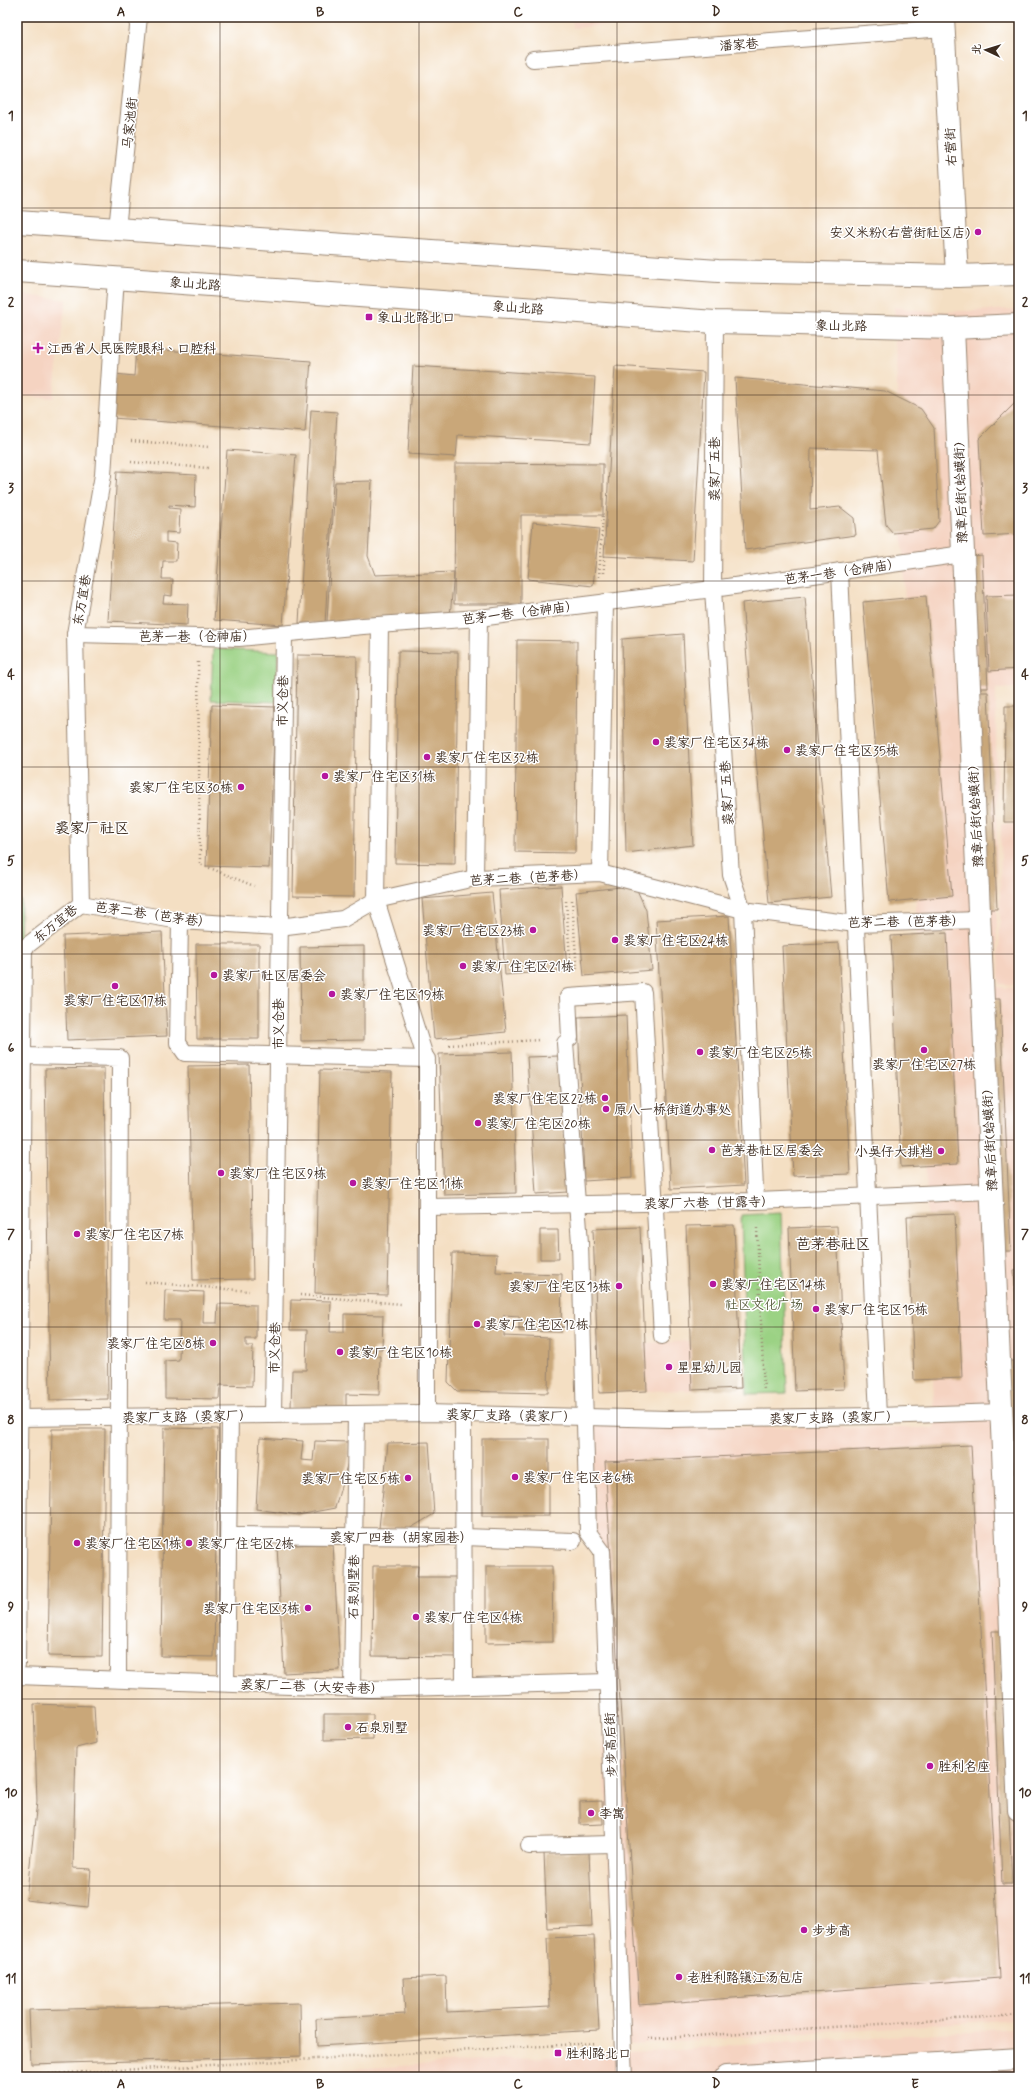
<svg xmlns="http://www.w3.org/2000/svg" width="1036" height="2094" font-family="Mynerve,'LXGW WenKai TC',sans-serif">
<style>
.built{fill:#f5d3c1}
.green{fill:#9bd284;stroke:#6b7e51}
.building{fill:#c9a779}
.lines{fill:none;stroke-linecap:round;stroke-linejoin:round}
.service-casing{stroke:#988470;stroke-width:18}
.minor-casing{stroke:#988470;stroke-width:24}
.tertiary-casing{stroke:#988470;stroke-width:24}
.primary-casing{stroke:#988470;stroke-width:24}
.path{stroke:#988470;stroke-width:2.5;stroke-dasharray:1 3;stroke-linecap:butt}
.service{stroke:#fff;stroke-width:16}
.minor{stroke:#fff;stroke-width:22}
.tertiary{stroke:#fff;stroke-width:22}
.primary{stroke:#fff;stroke-width:22}
.grid{fill:none;stroke:#3b2a1e;stroke-width:1;stroke-opacity:0.55}
.poi-dot{fill:#b5179e;stroke:#fff;stroke-width:1.5}
.labels{text-anchor:middle;stroke-width:3;stroke-linejoin:round;paint-order:stroke}
.street-label{font-size:13px;fill:#3b2a1e;stroke:#fff}
.poi-label{font-size:13px;fill:#3b2a1e;stroke:#fff;text-anchor:start}
.park-label{font-size:13px;fill:#585c3d;stroke:#fff}
.quarter-label{font-size:15px;fill:#3b2a1e;stroke:#fff}
.neatline{fill:none;stroke:#3b2a1e;stroke-width:1.5}
.grid-label{font-size:13px;text-anchor:middle;font-weight:bold;fill:#3b2a1e}
</style>
<rect width="100%" height="100%" fill="#fff"/>
<filter id="ink" filterUnits="userSpaceOnUse"><feTurbulence type="fractalNoise" baseFrequency=".025" numOctaves="2"/><feDisplacementMap in="SourceGraphic" scale="8" xChannelSelector="R" yChannelSelector="G"/><feConvolveMatrix kernelMatrix="1 2 1 2 8 2 1 2 1" color-interpolation-filters="sRGB"/></filter>
<filter id="wash" filterUnits="userSpaceOnUse"><feTurbulence type="fractalNoise" baseFrequency=".012" numOctaves="4" result="noise"/><feDisplacementMap in="SourceGraphic" scale="16" xChannelSelector="R" yChannelSelector="G"/><feGaussianBlur stdDeviation="0.9" result="paint"/><feColorMatrix in="noise" values="0 0 0 0 0 0 0 0 0 0 0 0 0 0 0 0 0 1.4 0 .05"/><feComposite in="paint" operator="in"/></filter>
<g filter="url(#wash)">
<rect width="100%" height="100%" fill="#f4dfc3"/>
<g class="built">
<path d="M572,17H700L573,28Z"/>
<path d="M17,294L66,300L53,398L17,396Z"/>
<path d="M894,307L934,312L1019,309V688L996,689L997,987L1019,988V2019L616,2045L591,1426L935,1428Z"/>
<path d="M1001,824H1019V985L999,984Z"/>
<path d="M691,1341L692,1390L647,1391L645,1343Z"/>
<path d="M1019,2028V2077H222Z"/>
</g>
<g class="green">
<path d="M213,649L278,652L276,702L211,700Z"/>
<path d="M17,900H21L17,1119Z"/>
<path d="M781,1213L787,1393L747,1394L741,1215Z"/>
</g>
<g id="blocks">
<g class="building">
<path d="M588,17H652V18L588,23Z"/>
<path d="M136,348L311,361L305,432L112,418L115,374L134,376Z"/>
<path d="M413,366L595,377L591,443L458,435L456,457L408,454Z"/>
<path d="M615,366L704,372L693,561L604,556Z"/>
<path d="M735,378L885,391L921,409L934,428L939,521L933,529L893,533L886,525L878,450L811,448L810,510L840,507L854,518L856,535L745,550Z"/>
<path d="M1019,399V534L984,536L979,439Z"/>
<path d="M311,410L337,412L325,624L299,623Z"/>
<path d="M227,450L296,455L283,625L214,620Z"/>
<path d="M455,463L603,464V515H521V604H454Z"/>
<path d="M117,471L196,475L195,507L169,505V508L180,509L179,533L166,532V542L177,543L176,561H163L162,579H173L172,596L164,595L163,603L188,604L187,625L108,621Z"/>
<path d="M372,481L368,556L375,575L454,572L450,617L327,622L335,482Z"/>
<path d="M533,522L599,529L593,586L528,579Z"/>
<path d="M982,555L988,688H978L972,556Z"/>
<path d="M1019,595V669L989,671L986,596Z"/>
<path d="M926,596L952,896L889,902L863,602Z"/>
<path d="M805,597L831,897L769,903L742,603Z"/>
<path d="M683,634L693,845L626,853L622,639Z"/>
<path d="M517,640L577,641L575,853L515,852Z"/>
<path d="M398,651L458,652L455,864L395,863Z"/>
<path d="M297,655L357,656L354,897L293,896Z"/>
<path d="M978,692H988L997,909H986Z"/>
<path d="M212,705L275,707L269,868L206,866Z"/>
<path d="M1005,706H1019V822H1004Z"/>
<path d="M561,886L567,970L505,975L499,890Z"/>
<path d="M621,887L637,890L646,910L652,970L584,976L576,892Z"/>
<path d="M492,893L506,1032L434,1039L422,899Z"/>
<path d="M729,916L744,1185L671,1189L656,920Z"/>
<path d="M162,932L167,1036L67,1040L63,936Z"/>
<path d="M947,933L958,1164L901,1167L891,936Z"/>
<path d="M839,943L850,1174L793,1176L782,946Z"/>
<path d="M196,944H259V1039H197Z"/>
<path d="M364,946V1040L301,1041L300,947Z"/>
<path d="M990,999H1000L1011,1251H1001Z"/>
<path d="M626,1015L632,1178L584,1181L578,1017Z"/>
<path d="M512,1052L516,1193L444,1195L439,1054Z"/>
<path d="M559,1056L568,1192L536,1194L527,1057Z"/>
<path d="M249,1065L253,1279L193,1280L188,1066Z"/>
<path d="M104,1068L108,1399L50,1400L45,1069Z"/>
<path d="M320,1070L392,1072L387,1295L315,1293Z"/>
<path d="M955,1214L962,1378L914,1380L907,1216Z"/>
<path d="M734,1225L741,1388L692,1390L686,1226Z"/>
<path d="M837,1226L844,1389L795,1391L789,1228Z"/>
<path d="M640,1227L647,1391L599,1393L593,1229Z"/>
<path d="M540,1230H558L559,1259H540Z"/>
<path d="M452,1253L497,1254L496,1272L562,1274L561,1332L519,1331V1316L504,1315V1336L549,1338L548,1393L457,1391L448,1382Z"/>
<path d="M1019,1270V1329H1018L1014,1271Z"/>
<path d="M165,1290L204,1292L203,1323H217L218,1304L256,1305V1339H246V1346H253L252,1386L220,1385L219,1399L165,1398V1361L179,1360L180,1320H164Z"/>
<path d="M291,1300L331,1301L330,1332H344V1314L383,1315L382,1349H373V1356H380L379,1395L346,1394V1409L291,1408L292,1370H306L307,1330H290Z"/>
<path d="M1004,1361H1014L1019,1481V1613Z"/>
<path d="M164,1428L218,1429L214,1657L161,1656Z"/>
<path d="M52,1429H105L102,1657L48,1656Z"/>
<path d="M260,1438L303,1441L301,1460L313,1461L315,1441L348,1442L349,1458L335,1508L298,1515L256,1509Z"/>
<rect x="482" y="1439" width="67" height="77"/>
<path d="M429,1442L434,1514L409,1529L379,1528L388,1443Z"/>
<path d="M971,1445L1000,1978L639,2005L605,1462Z"/>
<path d="M333,1543L340,1670L284,1673L277,1546Z"/>
<path d="M373,1566H418L417,1577H460V1657L372,1656Z"/>
<path d="M486,1566H552L553,1642L486,1643Z"/>
<path d="M992,1631H1001L1012,1884H1002Z"/>
<path d="M34,1704L94,1706L96,1743L76,1748L73,1868L91,1869L88,1907L26,1900L37,1802Z"/>
<path d="M324,1714H373V1739L324,1740Z"/>
<path d="M602,1801L603,1824L580,1825V1802Z"/>
<path d="M589,1852L592,1926L547,1928L544,1853Z"/>
<path d="M594,1936L599,2030L317,2046L316,2019L405,2014L403,1978L446,1976L447,2012L550,2007L547,1938Z"/>
<path d="M300,2003L301,2056L31,2064L29,2010Z"/>
</g>
</g>
</g>
<g filter="url(#ink)">
<use href="#blocks" fill-opacity="0" stroke="#988470" stroke-width="1"/>
<g class="lines">
<defs>
<g id="service">
<path d="M533,59L944,28"/>
<path d="M117,229L139,17"/>
<path d="M715,322L713,589L731,875L743,910L755,1190"/>
<path d="M840,571L878,1416"/>
<path d="M380,625L376,900L427,1063V1413"/>
<path d="M75,634L239,638L363,626L479,618L713,589L963,554"/>
<path d="M600,873L605,602"/>
<path d="M475,878L479,618"/>
<path d="M81,904L180,921L279,927L343,919L376,900L475,878L600,873L743,910L856,924L979,920"/>
<path d="M180,921L178,1043L185,1053L427,1059"/>
<path d="M570,1038L568,997L643,992L662,1336"/>
<path d="M565,1043L580,1243L588,1532L602,1551L624,2077"/>
<path d="M23,1056L120,1058L118,1679"/>
<path d="M427,1207L756,1201L991,1191"/>
<path d="M463,1414L464,1685"/>
<path d="M273,1415L284,634"/>
<path d="M20,1418L427,1413L669,1419L878,1416L1001,1412"/>
<path d="M229,1535L464,1537L573,1541"/>
<path d="M17,1665L24,948L81,904L75,634L103,475L116,277"/>
<path d="M17,1676L370,1689L607,1682"/>
<path d="M226,1683L230,1416"/>
<path d="M352,1688L356,1414"/>
<path d="M529,1846L613,1844"/>
</g>
<g id="minor">
<path d="M943,17L957,276"/>
<path d="M953,328L1019,1810"/>
</g>
<path id="tertiary" d="M726,2077L1019,2059"/>
<g id="primary">
<path d="M17,222L718,271L957,276L1019,274"/>
<path d="M17,271L715,322L953,328L1019,325"/>
</g>
</defs>
<use href="#service" class="service-casing"/>
<use href="#minor" class="minor-casing"/>
<use href="#tertiary" class="tertiary-casing"/>
<use href="#primary" class="primary-casing"/>
<g class="path">
<path d="M131,441L209,447"/>
<path d="M131,462L208,468"/>
<path d="M604,556V576"/>
<path d="M599,577L603,515"/>
<path d="M198,662L200,864L254,886"/>
<path d="M572,900L577,971"/>
<path d="M566,901L571,972"/>
<path d="M449,1045L540,1040"/>
<path d="M757,1228L764,1391"/>
<path d="M145,1282L249,1291"/>
<path d="M300,1295L401,1304"/>
<path d="M648,2039L1019,2015"/>
<path d="M17,2076L596,2043"/>
</g>
<use href="#service" class="service"/>
<use href="#minor" class="minor"/>
<use href="#tertiary" class="tertiary"/>
<use href="#primary" class="primary"/>
</g>
</g>
<path class="grid" d="M220,17V2077M419,17V2077M617,17V2077M816,17V2077M17,208H1019M17,395H1019M17,581H1019M17,767H1019M17,954H1019M17,1140H1019M17,1327H1019M17,1513H1019M17,1699H1019M17,1886H1019"/>
<g class="poi-dot">
<circle cx="978" cy="232" r="4"/>
<rect x="365" y="313" width="8" height="8" rx="2"/>
<path d="M36 342h4v4h4v4h-4v4h-4v-4h-4v-4h4z"/>
<circle cx="656" cy="742" r="4"/>
<circle cx="787" cy="750" r="4"/>
<circle cx="427" cy="757" r="4"/>
<circle cx="325" cy="776" r="4"/>
<circle cx="241" cy="787" r="4"/>
<circle cx="533" cy="930" r="4"/>
<circle cx="615" cy="940" r="4"/>
<circle cx="463" cy="966" r="4"/>
<circle cx="214" cy="975" r="4"/>
<circle cx="115" cy="986" r="4"/>
<circle cx="332" cy="994" r="4"/>
<circle cx="924" cy="1050" r="4"/>
<circle cx="700" cy="1052" r="4"/>
<circle cx="605" cy="1098" r="4"/>
<circle cx="606" cy="1109" r="4"/>
<circle cx="478" cy="1123" r="4"/>
<circle cx="712" cy="1150" r="4"/>
<circle cx="941" cy="1151" r="4"/>
<circle cx="221" cy="1173" r="4"/>
<circle cx="353" cy="1183" r="4"/>
<circle cx="77" cy="1234" r="4"/>
<circle cx="713" cy="1284" r="4"/>
<circle cx="619" cy="1286" r="4"/>
<circle cx="816" cy="1309" r="4"/>
<circle cx="477" cy="1324" r="4"/>
<circle cx="213" cy="1343" r="4"/>
<circle cx="340" cy="1352" r="4"/>
<circle cx="669" cy="1367" r="4"/>
<circle cx="515" cy="1477" r="4"/>
<circle cx="408" cy="1478" r="4"/>
<circle cx="77" cy="1543" r="4"/>
<circle cx="189" cy="1543" r="4"/>
<circle cx="308" cy="1608" r="4"/>
<circle cx="416" cy="1617" r="4"/>
<circle cx="348" cy="1727" r="4"/>
<circle cx="930" cy="1766" r="4"/>
<circle cx="591" cy="1813" r="4"/>
<circle cx="804" cy="1930" r="4"/>
<circle cx="679" cy="1977" r="4"/>
<rect x="554" y="2049" width="8" height="8" rx="2"/>
</g>
<g class="labels">
<g class="street-label">
<text transform="translate(739 44) rotate(-4)" y="5">潘家巷</text>
<text transform="translate(129 123) rotate(-84)" y="5">马家池街</text>
<text transform="translate(950 147) rotate(-93)" y="5">右营街</text>
<text transform="translate(195 283) rotate(4)" y="5">象山北路</text>
<text transform="translate(518 307) rotate(4)" y="5">象山北路</text>
<text transform="translate(841 325) rotate(1)" y="5">象山北路</text>
<text transform="translate(714 469) rotate(-90)" y="5">裘家厂五巷</text>
<text transform="translate(960 493) rotate(-92)" y="5">豫章后街(蛤蟆街)</text>
<text transform="translate(842 571) rotate(-8)" y="5">芭茅一巷（仓神庙）</text>
<text transform="translate(81 600) rotate(-80)" y="5">东万宜巷</text>
<text transform="translate(520 612) rotate(-7)" y="5">芭茅一巷（仓神庙）</text>
<text x="197" y="641">芭茅一巷（仓神庙）</text>
<text transform="translate(282 701) rotate(-89)" y="5">市义仓巷</text>
<text transform="translate(726 793) rotate(-93)" y="5">裘家厂五巷</text>
<text transform="translate(975 817) rotate(-93)" y="5">豫章后街(蛤蟆街)</text>
<text transform="translate(528 877) rotate(-3)" y="5">芭茅二巷（芭茅巷）</text>
<text transform="translate(153 914) rotate(8)" y="5">芭茅二巷（芭茅巷）</text>
<text transform="translate(906 921) rotate(-1)" y="5">芭茅二巷（芭茅巷）</text>
<text transform="translate(55 923) rotate(-39)" y="5">东万宜巷</text>
<text transform="translate(278 1024) rotate(-90)" y="5">市义仓巷</text>
<text transform="translate(989 1141) rotate(-93)" y="5">豫章后街(蛤蟆街)</text>
<text transform="translate(709 1202) rotate(-1)" y="5">裘家厂六巷（甘露寺）</text>
<text transform="translate(274 1348) rotate(-89)" y="5">市义仓巷</text>
<text transform="translate(511 1415) rotate(1)" y="5">裘家厂支路（裘家厂）</text>
<text transform="translate(187 1416) rotate(-1)" y="5">裘家厂支路（裘家厂）</text>
<text transform="translate(834 1417) rotate(-1)" y="5">裘家厂支路（裘家厂）</text>
<text x="401" y="1542">裘家厂四巷（胡家园巷）</text>
<text transform="translate(353 1587) rotate(-89)" y="5">石泉别墅巷</text>
<text transform="translate(312 1686) rotate(2)" y="5">裘家厂二巷（大安寺巷）</text>
<text transform="translate(610 1745) rotate(-92)" y="5">步步高后街</text>
</g>
<g class="poi-label">
<text x="970" y="237" text-anchor="end">安义米粉(右营街社区店)</text>
<text x="377" y="322">象山北路北口</text>
<text x="47" y="353">江西省人民医院眼科、口腔科</text>
<text x="664" y="747">裘家厂住宅区34栋</text>
<text x="795" y="755">裘家厂住宅区35栋</text>
<text x="435" y="762">裘家厂住宅区32栋</text>
<text x="333" y="781">裘家厂住宅区31栋</text>
<text x="233" y="792" text-anchor="end">裘家厂住宅区30栋</text>
<text x="525" y="935" text-anchor="end">裘家厂住宅区23栋</text>
<text x="623" y="945">裘家厂住宅区24栋</text>
<text x="471" y="971">裘家厂住宅区21栋</text>
<text x="222" y="980">裘家厂社区居委会</text>
<text x="340" y="999">裘家厂住宅区19栋</text>
<text x="115" y="1005" text-anchor="middle">裘家厂住宅区17栋</text>
<text x="708" y="1057">裘家厂住宅区25栋</text>
<text x="924" y="1069" text-anchor="middle">裘家厂住宅区27栋</text>
<text x="597" y="1103" text-anchor="end">裘家厂住宅区22栋</text>
<text x="614" y="1114">原八一桥街道办事处</text>
<text x="486" y="1128">裘家厂住宅区20栋</text>
<text x="720" y="1155">芭茅巷社区居委会</text>
<text x="933" y="1156" text-anchor="end">小吴仔大排档</text>
<text x="229" y="1178">裘家厂住宅区9栋</text>
<text x="361" y="1188">裘家厂住宅区11栋</text>
<text x="85" y="1239">裘家厂住宅区7栋</text>
<text x="721" y="1289">裘家厂住宅区14栋</text>
<text x="611" y="1291" text-anchor="end">裘家厂住宅区13栋</text>
<text x="824" y="1314">裘家厂住宅区15栋</text>
<text x="485" y="1329">裘家厂住宅区12栋</text>
<text x="205" y="1348" text-anchor="end">裘家厂住宅区8栋</text>
<text x="348" y="1357">裘家厂住宅区10栋</text>
<text x="677" y="1372">星星幼儿园</text>
<text x="523" y="1482">裘家厂住宅区老6栋</text>
<text x="400" y="1483" text-anchor="end">裘家厂住宅区5栋</text>
<text x="85" y="1548">裘家厂住宅区1栋</text>
<text x="197" y="1548">裘家厂住宅区2栋</text>
<text x="300" y="1613" text-anchor="end">裘家厂住宅区3栋</text>
<text x="424" y="1622">裘家厂住宅区4栋</text>
<text x="356" y="1732">石泉别墅</text>
<text x="938" y="1771">胜利名座</text>
<text x="599" y="1818">李寓</text>
<text x="812" y="1935">步步高</text>
<text x="687" y="1982">老胜利路镇江汤包店</text>
<text x="566" y="2058">胜利路北口</text>
</g>
<g class="park-label">
<text x="764" y="1309">社区文化广场</text>
</g>
<g class="quarter-label">
<text x="92" y="833">裘家厂社区</text>
<text x="833" y="1249">芭茅巷社区</text>
</g>
</g>
<rect width="1036" height="2094" fill="none" stroke="#fff" stroke-width="44"/>
<g transform="translate(986 50) rotate(274)" stroke="#ffffff" stroke-width="3" paint-order="stroke">
<path d="M0-3L7 15L0 10L-7 15Z" fill="#3b2a1e"/>
<text y="-6" font-size="11" font-weight="bold" text-anchor="middle" fill="#3b2a1e">北</text>
</g>
<rect x="22" y="22" width="992" height="2050" class="neatline"/>
<g class="grid-label">
<text x="121" y="16">A</text>
<text x="320" y="16">B</text>
<text x="518" y="16">C</text>
<text x="716" y="16">D</text>
<text x="915" y="16">E</text>
<text x="11" y="120">1</text>
<text x="1025" y="120">1</text>
<text x="11" y="306">2</text>
<text x="1025" y="306">2</text>
<text x="11" y="492">3</text>
<text x="1025" y="492">3</text>
<text x="11" y="679">4</text>
<text x="1025" y="679">4</text>
<text x="11" y="865">5</text>
<text x="1025" y="865">5</text>
<text x="11" y="1052">6</text>
<text x="1025" y="1052">6</text>
<text x="11" y="1238">7</text>
<text x="1025" y="1238">7</text>
<text x="11" y="1424">8</text>
<text x="1025" y="1424">8</text>
<text x="11" y="1611">9</text>
<text x="1025" y="1611">9</text>
<text x="11" y="1797">10</text>
<text x="1025" y="1797">10</text>
<text x="11" y="1983">11</text>
<text x="1025" y="1983">11</text>
<text x="121" y="2088">A</text>
<text x="320" y="2088">B</text>
<text x="518" y="2088">C</text>
<text x="716" y="2088">D</text>
<text x="915" y="2088">E</text>
</g>
</svg>
